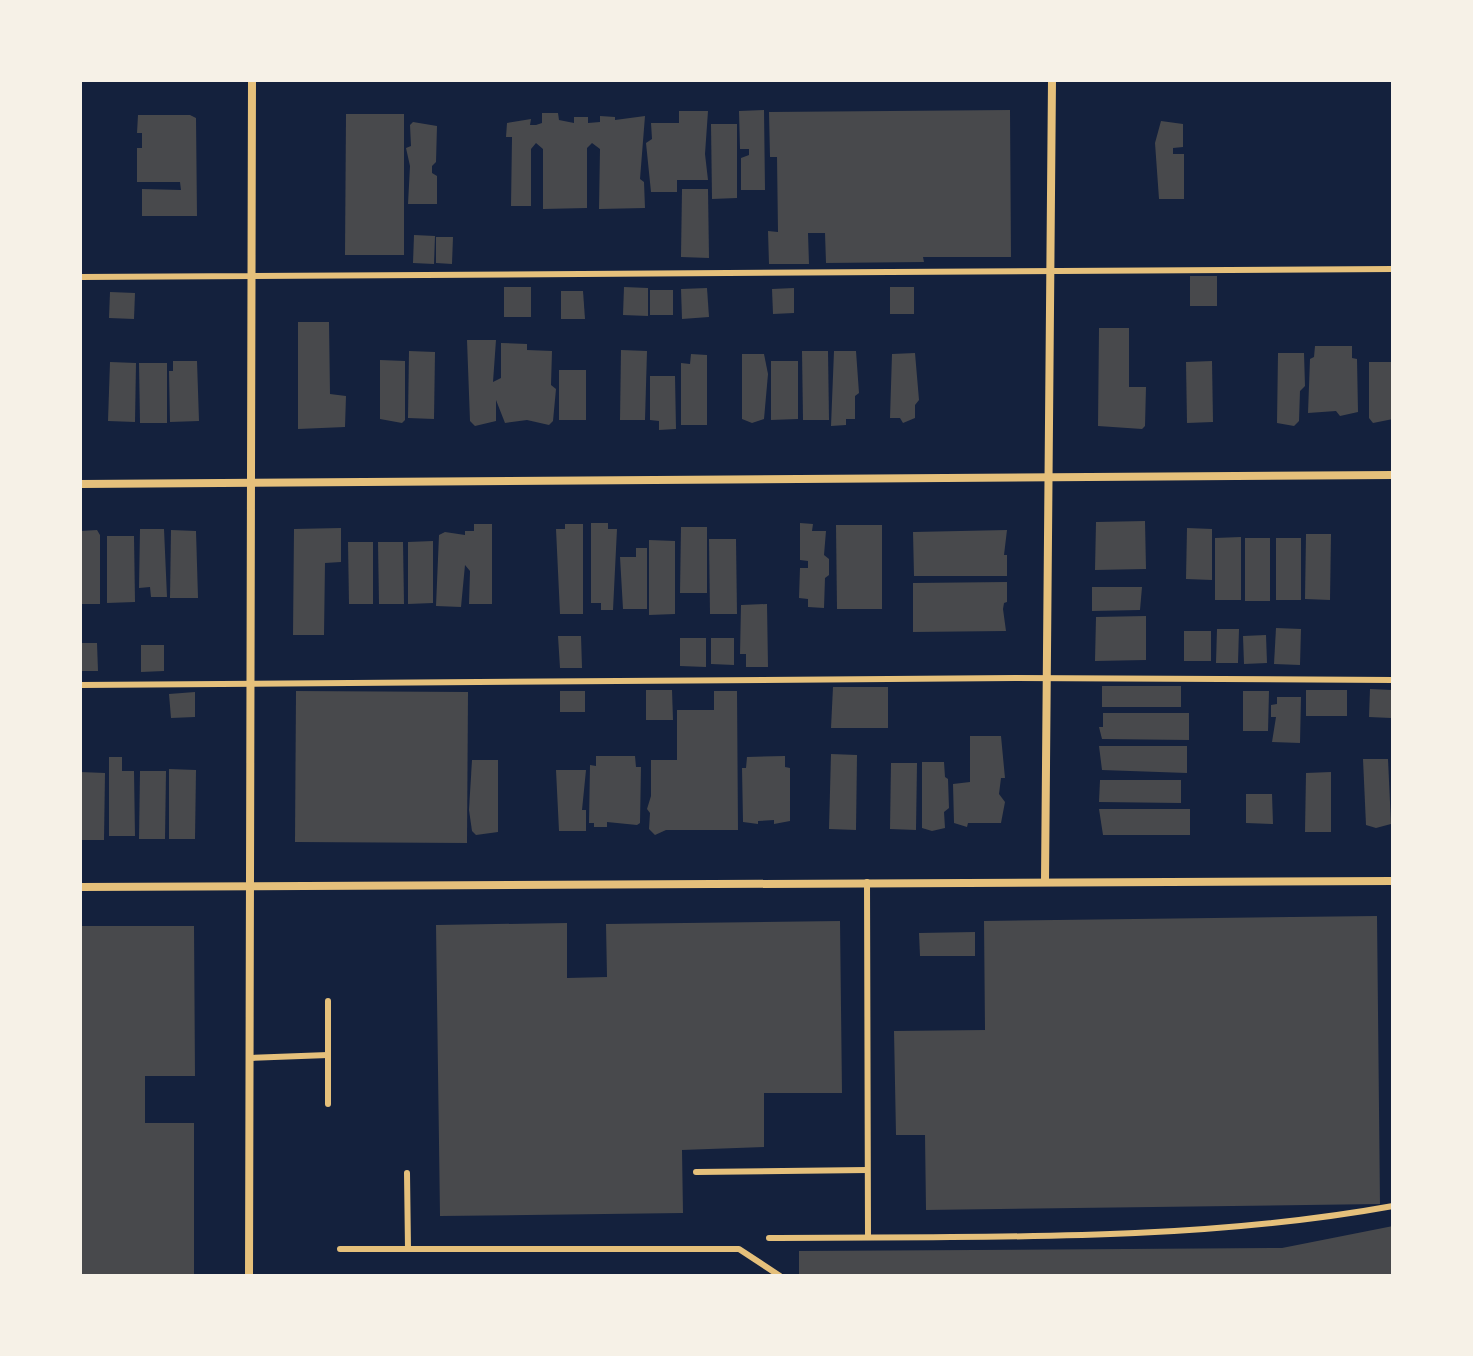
<svg xmlns="http://www.w3.org/2000/svg" width="1473" height="1356" font-family="'DejaVu Sans',sans-serif">
<style>
.building{fill:#48494c}
.lines{fill:none;stroke-linecap:round;stroke-linejoin:round}
.service{stroke:#e5c07b;stroke-width:6}
.minor{stroke:#e5c07b;stroke-width:8}
</style>
<rect width="100%" height="100%" fill="#14213d"/>
<g class="building">
<path d="M764,110L765,190H741V158L749,155V149H740L739,111Z"/>
<path d="M1010,110L1011,257H923L924,262L826,263L825,233H808L809,264H769L768,231L778,232L777,157H770L769,112Z"/>
<path d="M679,111H708L705,154L708,180H677V192H651L646,143L652,139L651,123H679Z"/>
<path d="M542,113H558L559,120L574,123V117H588V123L600,122V116L615,117V120L645,116L640,179L644,182L645,208L599,209L600,149L592,143L587,148V208L543,209V149L536,143L531,149V206H511L512,137H506L507,123L531,119L530,125H536L542,123Z"/>
<path d="M346,114H404V255H345Z"/>
<path d="M138,115H190L196,118L197,216H142V189L181,190L180,182H137V148H142V133H137Z"/>
<path d="M1161,121L1183,124V147L1173,148V154H1184V199H1159L1155,143Z"/>
<path d="M413,122L437,126L436,162L432,166V173L437,176V204H408L410,166L406,148L411,146L410,125Z"/>
<path d="M711,124H737V198L712,199Z"/>
<path d="M682,189H708L709,258L681,257Z"/>
<path d="M414,235L435,236L434,264L413,263Z"/>
<path d="M436,237H453L452,264L436,263Z"/>
<rect x="1190" y="276" width="27" height="30"/>
<rect x="504" y="287" width="27" height="30"/>
<path d="M624,287L648,288V316L623,315Z"/>
<rect x="890" y="287" width="24" height="27"/>
<path d="M707,288L709,317L682,319L681,289Z"/>
<path d="M794,288V313L773,314L772,289Z"/>
<rect x="650" y="290" width="23" height="25"/>
<path d="M561,291H583L585,319H561Z"/>
<path d="M110,292L135,293L134,319L109,318Z"/>
<path d="M298,322H329L330,394L346,396L345,427L298,429Z"/>
<path d="M1099,328H1129V387H1146L1145,426L1142,429L1098,426Z"/>
<path d="M467,340H496L493,382L501,378V343L527,344V350L552,351L551,385L556,389L553,421L549,425L527,420L505,423L496,400V421L475,426L470,421Z"/>
<path d="M1315,346H1352V358L1357,359L1358,412L1340,416L1336,411L1308,413L1310,359L1314,357Z"/>
<path d="M621,350L647,351L645,420H620Z"/>
<path d="M409,351L435,352L434,419L408,418Z"/>
<path d="M802,351H828L829,420H803Z"/>
<path d="M834,351H856L859,393L855,396V419H846V425L831,426Z"/>
<path d="M915,353L919,400L915,405V418L903,423L900,418H890L892,354Z"/>
<path d="M1278,353H1304L1305,386L1300,391L1299,421L1294,426L1277,423Z"/>
<path d="M691,354L707,355V425H681V363L690,364Z"/>
<path d="M742,354H764L768,374L764,419L752,423L742,419Z"/>
<path d="M380,360L405,361V420L402,423L380,419Z"/>
<path d="M173,361H197L199,421L170,422L169,371H173Z"/>
<path d="M771,361H798V419L771,420Z"/>
<path d="M1212,361L1213,422L1187,423L1186,362Z"/>
<path d="M110,362L136,363L135,422L108,421Z"/>
<path d="M1369,362H1393V419L1373,423L1369,418Z"/>
<path d="M139,363H167V423H140Z"/>
<rect x="559" y="370" width="27" height="50"/>
<path d="M650,376H675L676,429L659,430V421L650,420Z"/>
<path d="M1145,521L1146,569L1095,570L1096,522Z"/>
<path d="M591,523H608V529H617L613,610H601V603H591Z"/>
<path d="M800,523L813,524L812,531H826L824,555L829,559V575L825,578L824,608L808,607V599L799,598L800,568H808V561L800,560Z"/>
<path d="M474,524H492V604H469L470,571L465,565L461,607L436,606L439,535L445,532L465,535V531H474Z"/>
<path d="M565,524H583V614H560L556,529H565Z"/>
<path d="M836,525H882V609H837Z"/>
<path d="M681,527H707V593H680Z"/>
<path d="M341,528V562L325,563L324,635H293L294,529Z"/>
<path d="M1187,528L1212,529V580L1186,579Z"/>
<path d="M140,529H164L167,597H151L150,587L139,588Z"/>
<path d="M97,530L100,535V604H80V531Z"/>
<path d="M171,530L196,531L198,598H170Z"/>
<path d="M1007,530L1004,555H1007V576H914L913,532Z"/>
<path d="M1306,534H1331L1330,600L1305,599Z"/>
<path d="M107,536H134L135,602L107,603Z"/>
<path d="M1241,537V600H1215V538Z"/>
<rect x="1245" y="538" width="25" height="63"/>
<rect x="1276" y="538" width="25" height="62"/>
<path d="M709,539H736L737,614H710Z"/>
<path d="M649,540L675,541V614L649,615Z"/>
<path d="M433,541V603L408,604V542Z"/>
<path d="M348,542H373V604H349Z"/>
<path d="M378,542H403L404,604H379Z"/>
<path d="M636,548H647V609H623L620,557H636Z"/>
<path d="M1007,582V602L1004,603L1003,609L1006,631L913,632V583Z"/>
<path d="M1092,587H1142L1140,610L1092,611Z"/>
<path d="M767,604L768,667H746V654H740L741,605Z"/>
<path d="M1146,616V660L1095,661L1096,617Z"/>
<path d="M1276,628L1301,629L1300,665L1274,664Z"/>
<path d="M1217,629H1239L1238,663H1216Z"/>
<rect x="1184" y="631" width="27" height="30"/>
<path d="M1266,635L1267,663L1244,664L1243,636Z"/>
<path d="M558,636H581L582,668H560Z"/>
<path d="M680,638H706V667L680,666Z"/>
<path d="M711,638H734V665L711,664Z"/>
<path d="M80,643H97L98,671H80Z"/>
<path d="M141,645H164V671L141,672Z"/>
<rect x="1102" y="686" width="79" height="21"/>
<path d="M833,687H888V728H831Z"/>
<path d="M1370,689L1392,690L1391,718L1369,717Z"/>
<path d="M646,690H672L673,720H646Z"/>
<rect x="1306" y="690" width="41" height="26"/>
<path d="M296,691L468,692L467,843L295,842Z"/>
<rect x="560" y="691" width="25" height="21"/>
<path d="M714,691H737L738,830H666L655,835L649,829L650,813L647,809L651,796V760H677V710H714Z"/>
<path d="M1243,691H1269L1268,731H1243Z"/>
<path d="M195,692V717L171,718L169,694Z"/>
<path d="M1277,697H1301L1300,743L1272,742L1276,717H1271V705L1277,704Z"/>
<path d="M1103,713H1189V740L1102,739L1099,727H1103Z"/>
<path d="M970,736H1001L1005,778H1001L999,794L1005,802L1001,823H968L967,827L954,823L953,784L970,782Z"/>
<path d="M1099,746H1187V773L1102,770Z"/>
<path d="M831,754L857,755L856,830L829,829Z"/>
<path d="M596,756H635L636,767H641L640,823L637,825L607,822V827H594V823H589L590,765L596,766Z"/>
<path d="M785,756V767L790,768V821L774,824V820L758,821V824L743,822L742,768H746L747,757Z"/>
<path d="M109,757H122V771H134L135,836H109Z"/>
<path d="M1363,759H1388L1391,824L1376,828L1366,825Z"/>
<path d="M472,760H498V832L476,835L472,831L469,810Z"/>
<path d="M922,762H944L945,777L948,779L949,808L944,812L945,828L932,831L922,828Z"/>
<path d="M891,763H917L916,830L890,829Z"/>
<path d="M169,769L196,770L195,839H169Z"/>
<path d="M556,770H586L582,810H586V831H559Z"/>
<path d="M140,771H166L165,839H139Z"/>
<path d="M80,772L105,773L104,840H80Z"/>
<path d="M1331,772V832H1305L1306,773Z"/>
<path d="M1100,780H1181V803L1099,802Z"/>
<path d="M1246,794H1272L1273,824L1246,823Z"/>
<path d="M1099,809H1190V835H1103Z"/>
<path d="M1377,916L1380,1204L926,1210L925,1135H896L894,1031L985,1030L984,921Z"/>
<path d="M840,921L842,1093H764V1147L682,1150L683,1213L440,1216L436,925L567,923V978L607,977L606,924Z"/>
<path d="M80,926H194L195,1076H145V1123H194V1276H80Z"/>
<path d="M975,932V956H920L919,933Z"/>
<path d="M1393,1226V1276H799V1251L1282,1248Z"/>
</g>
<g class="lines">
<g class="service">
<path d="M80,277L1393,269"/>
<path d="M80,685L1015,678L1393,680"/>
<path d="M867,882L868,1237"/>
<path d="M250,1058L328,1055"/>
<path d="M328,1104V1001"/>
<path d="M696,1172L867,1170"/>
<path d="M407,1173L408,1249"/>
<path d="M769,1238C976,1236 1189,1243 1393,1206"/>
<path d="M340,1249H739L780,1276"/>
</g>
<g class="minor">
<path d="M80,484L1393,475"/>
<path d="M1045,881L1052,80"/>
<path d="M80,887L1393,881"/>
<path d="M249,1276L252,80"/>
</g>
</g>
<rect width="1473" height="1356" fill="none" stroke="#f6f1e7" stroke-width="164"/>
</svg>
